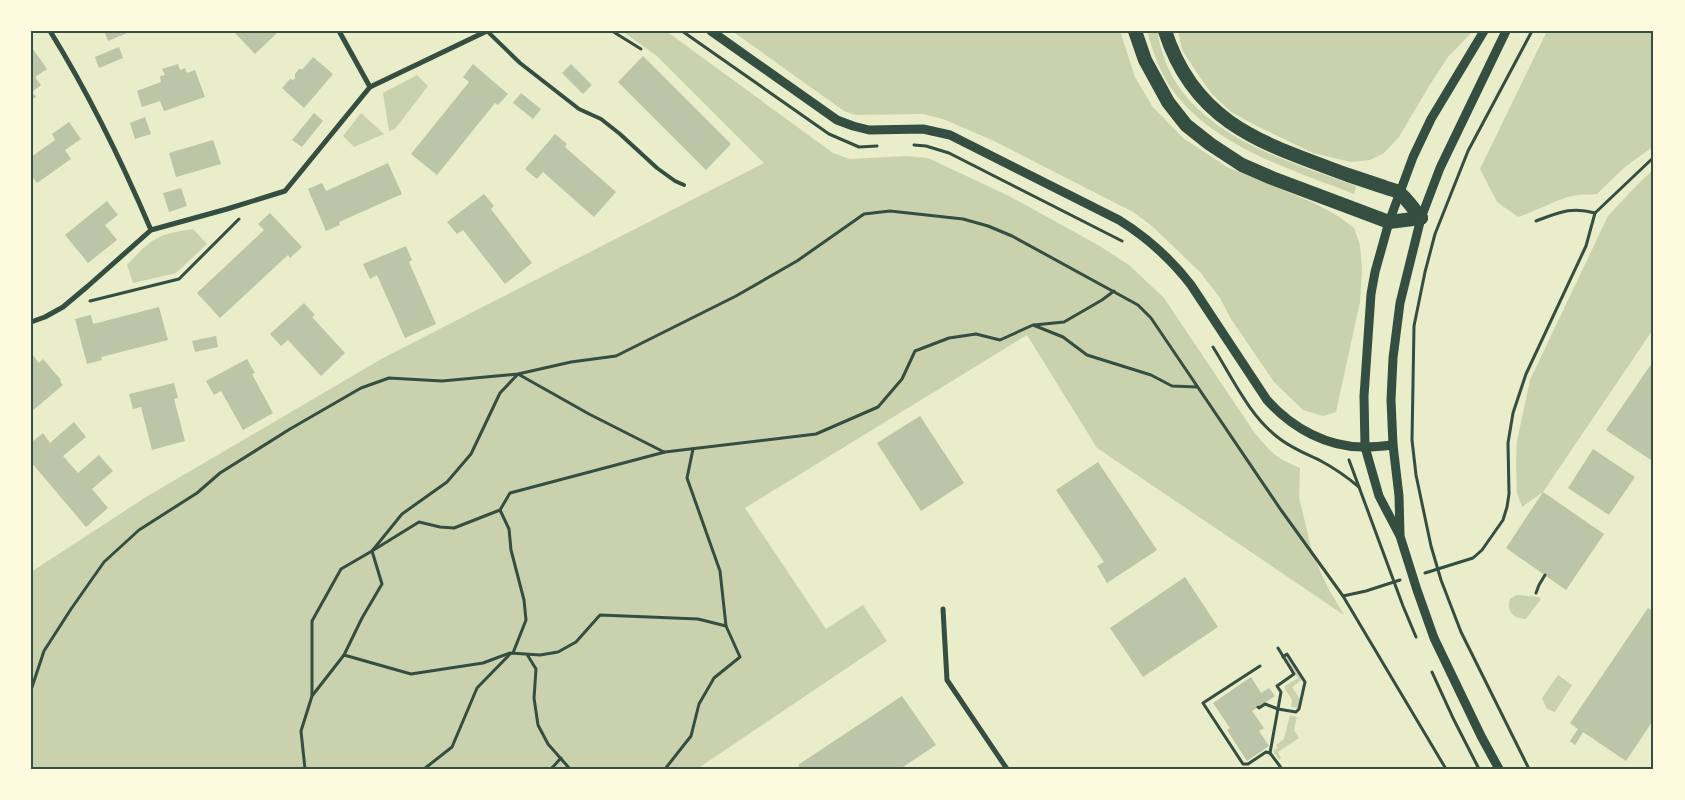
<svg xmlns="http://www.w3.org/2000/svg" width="1685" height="800" font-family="'Golos Text',sans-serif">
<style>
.green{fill:#cad2ad}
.building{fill:#bcc5a7}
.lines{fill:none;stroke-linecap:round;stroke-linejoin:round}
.path{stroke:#344e41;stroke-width:3}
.service{stroke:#344e41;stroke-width:4}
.minor{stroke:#344e41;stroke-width:5}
.tertiary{stroke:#344e41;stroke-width:9}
.trunk{stroke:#344e41;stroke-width:14}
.neatline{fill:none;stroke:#344e41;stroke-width:2}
</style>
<rect width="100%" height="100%" fill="#e9edc9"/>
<g class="green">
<path d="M622,31H666L833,153L850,159L906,156L928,158L1009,196L1098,245L1129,265L1164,298L1254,432C1270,451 1276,459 1300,468L1299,497L1313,555L1328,588L1344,615L1097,448L1027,335L745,508L826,629L863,605L887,641L697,769H31V572L146,497L383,358L764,163L657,56Z"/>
<path d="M732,31H1120L1135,77L1152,106L1183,138L1227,167L1314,203L1338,216L1354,228L1360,245L1362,269L1360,302L1336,412L1323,416L1303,410L1274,382L1231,319L1220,298L1200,272L1152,226L1133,212L994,141L943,119L923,114L856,115L844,111Z"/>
<path d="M1147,31H1157C1161,51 1167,71 1179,87C1217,142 1296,164 1356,186L1354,194C1291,169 1216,148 1173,91C1160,73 1153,52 1147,31Z"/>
<path d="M1178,31H1473L1448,57L1429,86L1399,137L1384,153L1370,160L1351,162L1313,153L1255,125L1231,112L1212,94L1197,73L1182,50Z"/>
<path d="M1547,31H1654V146L1625,167L1597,194C1589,195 1580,194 1572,196C1553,201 1537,211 1518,217L1497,202L1480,169Z"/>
<path d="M417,75L428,86L395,129L389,131L383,93Z"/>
<path d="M361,113L384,134L354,147L343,136Z"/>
<path d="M1654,169V328L1543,492L1522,507L1517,493L1516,463L1517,441L1530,380L1608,216L1635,187Z"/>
<path d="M193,229L207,244L176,273L133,283L127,265C135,257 144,246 154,240C165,233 180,231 193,229Z"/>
<path d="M1517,595L1538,597L1541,599L1526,619C1514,619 1506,612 1510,599Z"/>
<path d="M1287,656L1302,680L1292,687L1300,699L1298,708L1291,707L1292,700L1285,689V686L1298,678L1285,659Z"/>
<path d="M1558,675L1572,685L1555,712L1547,709L1542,698Z"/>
<path d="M1290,715L1297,717L1294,730L1299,738L1278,752L1281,758L1279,760L1273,751L1278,748L1276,745L1284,739Z"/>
</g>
<g class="building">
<path d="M104,31H132L108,41Z"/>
<path d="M235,31H279L255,54L234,32Z"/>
<path d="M119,47L123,58L99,68L95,57Z"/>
<path d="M33,49L47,69L35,77L41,85L32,92L36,97L31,100V50Z"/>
<path d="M643,56L731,144L706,170L618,82Z"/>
<path d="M313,57L333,74L304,108L282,88L290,79L293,80L295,78V74L299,69H303Z"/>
<path d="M178,64L180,70L185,68L187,73L195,70L205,97L164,111L160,101L142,107L137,91L161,82L160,76L165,75L162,69Z"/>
<path d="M473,64L508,94L498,105L495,103L437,175L411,154L469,82L463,77Z"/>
<path d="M571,64L592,85L583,94L562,73Z"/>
<path d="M521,93L541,109L533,119L513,103Z"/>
<path d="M314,113L323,121L302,147L292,140Z"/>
<path d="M145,117L151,134L135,139L130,123Z"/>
<path d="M69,122L81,139L65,150L71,159L37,183L31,175V157L55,140L52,134Z"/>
<path d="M555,134L567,144L565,147L616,192L594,217L543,172L537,179L525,169Z"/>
<path d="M213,140L221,164L176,177L169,153Z"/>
<path d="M388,163L402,194L339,222L340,225L326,231L308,189L322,183L326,191Z"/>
<path d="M181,188L187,206L169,212L163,193Z"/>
<path d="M484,194L494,206L491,209L532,263L505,284L463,230L457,234L447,222Z"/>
<path d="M107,201L118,215L105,225L117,240L88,263L65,235Z"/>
<path d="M270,213L302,247L290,258L288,255L220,318L197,293L264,230L258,224Z"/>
<path d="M406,246L412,260L409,262L436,324L405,338L377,275L370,279L363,264Z"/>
<path d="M304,303L315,315L312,317L345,353L321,376L288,340L281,346L270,334Z"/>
<path d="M159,307L168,340L101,357L102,360L87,364L75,319L91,315L93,324Z"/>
<path d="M216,336L218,347L195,352L192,341Z"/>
<path d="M31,353L39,363L43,359L61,380L60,381L63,385L31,412Z"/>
<path d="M247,359L255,373L252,374L273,413L243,430L221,391L214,395L206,381Z"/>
<path d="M1654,360V462L1606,430Z"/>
<path d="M174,383L178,398L174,399L185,441L152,450L141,407L133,409L129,394Z"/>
<path d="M920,416L964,483L921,511L877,443Z"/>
<path d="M74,422L86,437L63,456L78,473L99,455L113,471L92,489L108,508L86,527L31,462V443L43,433L50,443Z"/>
<path d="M1593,449L1635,477L1609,515L1568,488Z"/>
<path d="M1098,462L1157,550L1107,583L1097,566L1104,562L1056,490Z"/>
<path d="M1543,492L1604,534L1566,590L1506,548Z"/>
<path d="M1185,577L1218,627L1143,677L1110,628Z"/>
<path d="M1648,608L1654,612V719L1626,761L1583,732L1575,745L1570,741L1578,729L1570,723Z"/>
<path d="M1251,677L1261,693L1269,688L1275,696L1252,711L1264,728L1259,731L1269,746L1247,761L1227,730L1230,728L1213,703Z"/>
<path d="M902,696L936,745L900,769H800L798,765Z"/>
</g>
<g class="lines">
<g class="path">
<path d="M612,31L641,49"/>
<path d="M682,31L829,134L859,147L877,146"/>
<path d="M914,145L926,146L949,153L1122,241"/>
<path d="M1536,221C1558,213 1571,206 1595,213"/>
<path d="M90,301L179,279L239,219"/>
<path d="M1034,325L1064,322L1102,300L1114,291"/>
<path d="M1213,347C1233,379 1250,417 1280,439C1293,449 1307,454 1321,461C1334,468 1347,477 1359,487"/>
<path d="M1349,460L1403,606L1416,637"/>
<path d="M500,510L509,529L511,550L524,600L526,620L513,653"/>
<path d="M1425,573L1473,558L1482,550L1503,520L1507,507L1509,494L1508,443L1513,413L1526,374L1586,246L1595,213L1654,157"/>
<path d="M1536,593L1539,585L1545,575"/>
<path d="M1343,596L1366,591L1400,580"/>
<path d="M344,655L411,674L483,663L510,653L540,655L558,652L576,642L600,615L698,619L726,626"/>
<path d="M528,656L536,669L534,698L538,725L548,744L570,769"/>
<path d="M1260,666L1203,703L1243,764H1248L1266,752L1270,753L1282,769"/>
<path d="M1432,672L1454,720L1479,769"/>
<path d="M31,690L44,651L71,609L104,562L139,530L197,493L220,473L290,429L361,388L389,378L442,381L518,374L571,362L616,356L736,296L797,261L864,214L890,211L963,219L988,226L1012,236L1138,305L1151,318L1281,510L1343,596L1446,769"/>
<path d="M312,695V621L341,569L372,551L402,514L447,482L471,454L500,393L518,374L589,414L664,452"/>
<path d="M1258,707L1259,708L1265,704L1278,709L1296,712L1299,709L1305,682L1287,654L1283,657"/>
<path d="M1270,753L1281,692L1277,686L1294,674L1278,648"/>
<path d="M305,769L301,731L312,696L344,655L362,618L382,584L372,551L419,522L440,527L454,528L500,510L510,493L665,452L816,434L878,407L902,379L915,351L949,338L976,334L1000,340L1033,325L1063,337L1087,355L1151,375L1172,386L1197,387"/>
<path d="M424,769L452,747L477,688L510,654"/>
<path d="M551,769L561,758"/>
<path d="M665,769L691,736L699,704L714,678L740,657L726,626L720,571L687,478L693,449"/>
<path d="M1529,769L1461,632L1441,580L1431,546L1416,475L1412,440L1414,326L1425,272L1435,234L1468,151L1532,31"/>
</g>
<path class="service" d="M487,31L520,63L579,109L601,119L620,134L657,168L675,181L684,185"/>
<g class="minor">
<path d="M50,31C89,94 122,162 151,230"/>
<path d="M339,31L370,87"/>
<path d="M31,322L45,317L63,307L88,286L151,230L227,209L285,191L370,87L487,31"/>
<path d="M943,609L947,680L1007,769"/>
</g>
<g class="tertiary">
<path d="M711,31L837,120L853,126L869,130L923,129L950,135L1119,220C1148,238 1171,259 1191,285L1267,400C1292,428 1328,448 1366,447C1375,447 1384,446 1393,445"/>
<path d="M1484,31L1431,119L1413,157L1389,222L1375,272L1371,294L1364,396L1365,447L1379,496L1400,536L1417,590L1434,638L1481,736L1499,769"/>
<path d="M1400,534L1399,496L1393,445L1391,400L1393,358L1400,303L1421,218L1440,168L1506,31"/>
</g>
<g class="trunk">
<path d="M1135,31L1145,60L1168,102L1186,125L1210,144L1242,165L1272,178L1389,222L1421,218"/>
<path d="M1165,31C1195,125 1265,144 1348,175C1360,179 1372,183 1384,187C1388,189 1395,190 1398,192C1406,197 1415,211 1421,218"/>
</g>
</g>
<rect width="1685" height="800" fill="none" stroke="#fefae0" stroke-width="65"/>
<rect x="32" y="32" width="1620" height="736" class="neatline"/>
</svg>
